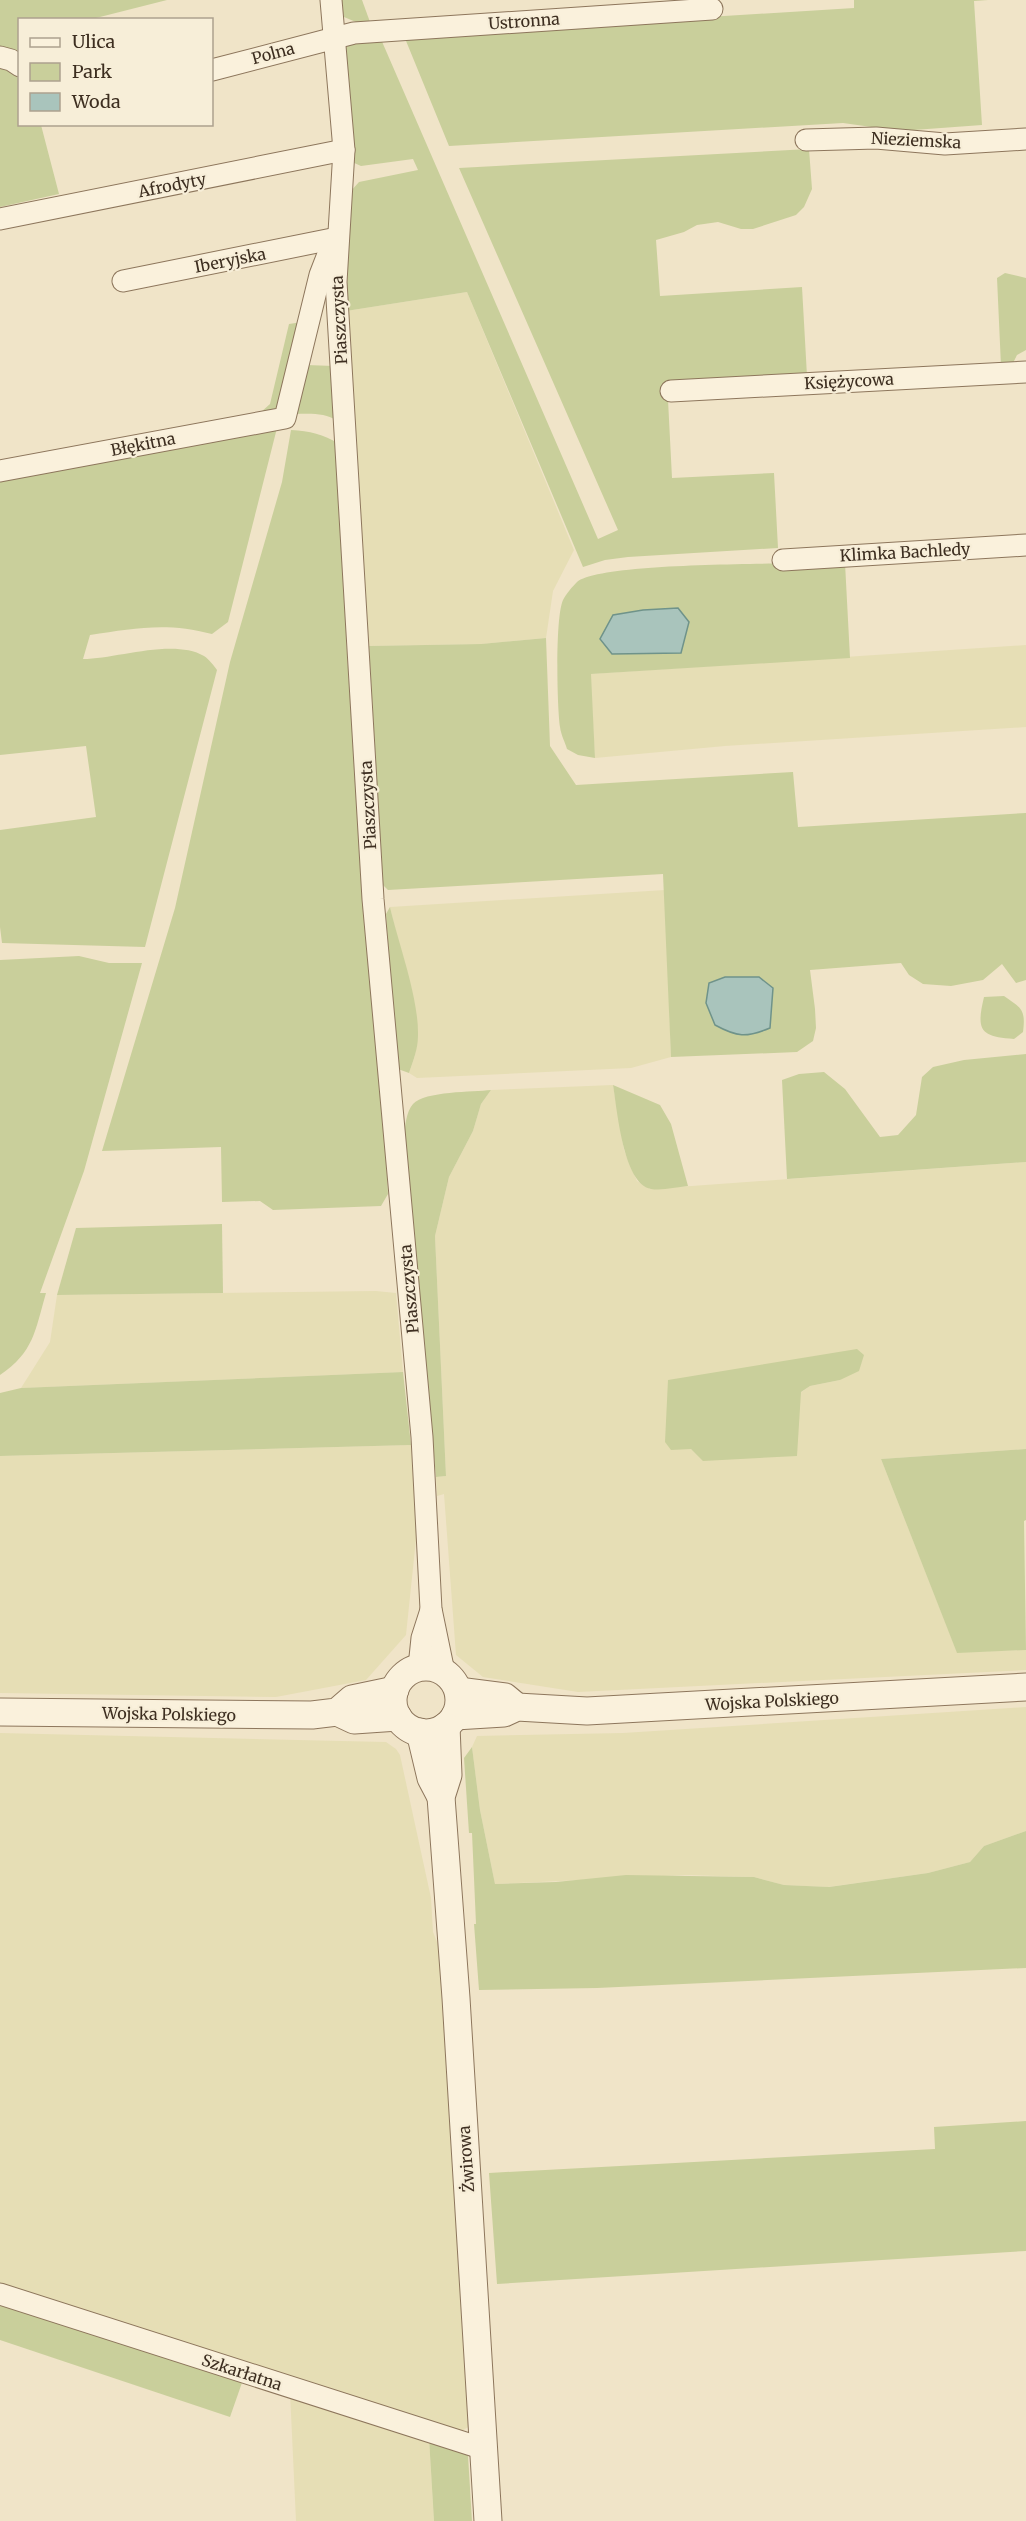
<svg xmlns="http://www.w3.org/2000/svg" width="1026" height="2521" font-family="Merriweather,serif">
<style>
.farmland{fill:#e6deb5;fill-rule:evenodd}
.green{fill:#c9cf9b}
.water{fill:#a9c4bc;stroke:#6f938a;stroke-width:1.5}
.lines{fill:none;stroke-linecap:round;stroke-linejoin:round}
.minor-casing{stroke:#8d765c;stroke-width:23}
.tertiary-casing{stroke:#8d765c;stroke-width:29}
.minor{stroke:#faf1dc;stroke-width:21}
.tertiary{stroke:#faf1dc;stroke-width:27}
.labels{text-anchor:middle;stroke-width:4.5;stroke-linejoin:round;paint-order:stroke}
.street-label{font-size:16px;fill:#3d2e20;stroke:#f7eed8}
</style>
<rect width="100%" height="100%" fill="#f0e4c8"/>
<g class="farmland">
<path d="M467,292L574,550L553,591L546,638L481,644L369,646L346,311Z"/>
<path d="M1026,645V727L725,746L595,758L590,674Z"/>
<path d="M665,890L671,1057L631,1068L417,1078L409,1073L415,1055L418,1036L416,1017L390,907Z"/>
<path d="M613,1085L624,1150L637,1181L650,1189L1026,1162V1449L881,1459L957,1652L1026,1650V1670L578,1692L483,1677L456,1655L444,1494L437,1496L436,1477L446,1476L435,1236L449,1177L473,1131L481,1104L491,1090ZM864,1355L840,1380L810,1386L704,1461L691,1449Z"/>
<path d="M376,1291L396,1293L403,1372L21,1388L50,1342L57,1295Z"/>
<path d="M411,1445L417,1530L406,1635L366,1680L276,1697L0,1693V1456Z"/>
<path d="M1026,1707V1831L984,1846L970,1862L928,1873L828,1887L784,1885L754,1877L685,1875L495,1884L480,1810L472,1747L477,1736L623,1733Z"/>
<path d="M0,1733L386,1742L396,1749L400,1755L431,1898L433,1932L439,1947L470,2426L460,2432L0,2287Z"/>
<path d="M290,2392L429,2438L434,2521H296Z"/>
</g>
<g class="green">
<path d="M0,0H167L92,19L20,20L19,56L0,50Z"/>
<path d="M340,0H362L370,22H356L344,17Z"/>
<path d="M854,0H988L974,1L982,125L900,131L843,123L449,146L404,36L854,8Z"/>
<path d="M380,37L598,539L618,530L459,168L809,149L812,189L804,207L796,215L753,229H741L718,222L697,225L684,232L656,240L660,296L802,287L807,376L668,400L672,478L774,473L778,548L628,557L605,560L583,567L467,292L346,311L351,191L359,182L418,170L413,159L361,166L352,162L344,52L346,47L364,38Z"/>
<path d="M0,65L9,67L19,79L20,124L41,125L59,194L0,207Z"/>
<path d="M1005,273L1026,278V350L1017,355L1012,365L1001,366L997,278Z"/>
<path d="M302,322L281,409L260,413L270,404L289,324Z"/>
<path d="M306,365L334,366L337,421C325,412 308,414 294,414Z"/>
<path d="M277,428L228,622L212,634C168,622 134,628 90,635L83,659C116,659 173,638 204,656C209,659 214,666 217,670L145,947L2,943L0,927V830L96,817L86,746L0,755V479Z"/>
<path d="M291,430C310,431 323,434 339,444L347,654L366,919L385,1139L388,1194L381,1206L273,1210L260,1201L222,1202L221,1147L102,1151L175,908L230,662L282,482Z"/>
<path d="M845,563L850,658L591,674L595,758L578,755L567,749C565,742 561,735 560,727C557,706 555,618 563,600C566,594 573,586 577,582C600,561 804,564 845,563Z"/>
<path d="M546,638L550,746L576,785L793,772L798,827L1026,813V980L1016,983L1002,964L983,980L951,986L923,984L909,975L901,963L810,970L815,1009L816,1028L813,1041L797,1052L671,1057L663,874L388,890L383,885L369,646L481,644Z"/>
<path d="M390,907C399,946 419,998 418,1036C418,1049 413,1061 409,1073L398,1069L396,1062L386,914Z"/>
<path d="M79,956L109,963H142L84,1171L40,1293H46C35,1331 34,1352 0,1375V960Z"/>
<path d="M1004,996C1021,1008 1026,1009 1023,1032L1014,1039C980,1037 976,1030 984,997Z"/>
<path d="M1026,1054V1162L787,1179L782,1080L799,1074L824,1072L845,1089L880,1137L898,1135L916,1115L922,1077L933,1067L964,1060Z"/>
<path d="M613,1085L660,1105L671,1124L688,1186C676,1187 662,1191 651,1189C623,1184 617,1108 613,1085Z"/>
<path d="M491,1090L481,1104L473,1131L449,1177L435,1236L446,1476L436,1477L404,1136C405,1127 406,1112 413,1104C425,1091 473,1092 491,1090Z"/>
<path d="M222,1224L223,1293L57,1295L76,1228Z"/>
<path d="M857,1349L864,1355L859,1371L840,1380L810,1386L801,1392L797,1456L703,1461L691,1449L671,1450L665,1442L668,1380Z"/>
<path d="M403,1372L411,1445L0,1456V1393L21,1388Z"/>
<path d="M1026,1449V1520L1024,1521L1026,1650L957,1653L881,1459Z"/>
<path d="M472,1747L480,1810L495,1884L556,1882L626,1875L754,1877L784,1885L829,1887L928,1873L970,1862L984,1846L1026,1831V1968L597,1988L479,1990L474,1924H476L472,1833H469L464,1758Z"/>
<path d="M1026,2121V2251L497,2284L489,2173L935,2149L934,2127Z"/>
<path d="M0,2301L244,2377L230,2417L0,2340Z"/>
<path d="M429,2438L461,2450L468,2456L472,2521H434Z"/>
</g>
<g class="water">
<path d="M678,608L689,622L681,653L612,654L600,639L613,615L643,610Z"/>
<path d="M725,977H759L773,988L770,1028C746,1038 737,1037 715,1025L706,1003L709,983Z"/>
</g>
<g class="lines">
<defs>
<g id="minor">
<path d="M331,0L344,150L336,282L373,899L422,1437L431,1609L444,1672"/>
<path d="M0,57L11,60L20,66"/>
<path d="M212,70L354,33L712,9"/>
<path d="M806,140L876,138L945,144L1026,139"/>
<path d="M0,219L344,150"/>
<path d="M123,281L337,238"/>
<path d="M671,391L1026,372"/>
<path d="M0,471L285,418L320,275L332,244"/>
<path d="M783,560L1026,545"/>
<path d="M419,1667L422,1638L431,1610"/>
<path d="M0,2294L484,2449"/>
</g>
<g id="tertiary">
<circle cx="426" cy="1700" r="33"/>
<path d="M458,1691L505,1697L517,1707"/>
<path d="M0,1712L312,1715L337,1712L352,1699L395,1690"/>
<path d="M337,1712L354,1720L398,1717"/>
<path d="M455,1716L504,1713L517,1707L587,1711L1026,1687"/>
<path d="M446,1726L448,1775L441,1797L456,1998L488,2521"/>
<path d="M420,1732L431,1778L441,1797"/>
</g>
</defs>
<use href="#minor" class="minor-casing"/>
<use href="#tertiary" class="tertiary-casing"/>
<use href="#minor" class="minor"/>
<use href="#tertiary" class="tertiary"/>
</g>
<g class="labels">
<g class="street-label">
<text transform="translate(524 21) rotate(-4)" y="6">Ustronna</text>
<text transform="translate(273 53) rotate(-15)" y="6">Polna</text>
<text transform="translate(916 140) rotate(3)" y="6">Nieziemska</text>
<text transform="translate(172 185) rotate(-11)" y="6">Afrodyty</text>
<text transform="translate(230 260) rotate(-11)" y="6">Iberyjska</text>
<text transform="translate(339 320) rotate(-93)" y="6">Piaszczysta</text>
<text transform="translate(849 381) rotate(-3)" y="6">Księżycowa</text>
<text transform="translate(143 444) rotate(-11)" y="6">Błękitna</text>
<text transform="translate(905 552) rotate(-3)" y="6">Klimka Bachledy</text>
<text transform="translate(368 805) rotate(-93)" y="6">Piaszczysta</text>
<text transform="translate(409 1289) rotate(-95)" y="6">Piaszczysta</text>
<text transform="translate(772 1701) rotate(-3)" y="6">Wojska Polskiego</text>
<text transform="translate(169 1714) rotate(1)" y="6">Wojska Polskiego</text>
<text transform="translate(466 2159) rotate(-94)" y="6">Żwirowa</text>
<text transform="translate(242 2372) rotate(18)" y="6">Szkarłatna</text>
</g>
</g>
<rect x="18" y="18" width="195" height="108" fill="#f7eed8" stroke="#ada18e" stroke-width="1.5"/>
<rect x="30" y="38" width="30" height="9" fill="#faf1dc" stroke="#ada18e" stroke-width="1.5"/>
<text x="72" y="48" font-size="18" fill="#3d2e20">Ulica</text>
<rect x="30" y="63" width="30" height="18" fill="#c9cf9b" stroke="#ada18e" stroke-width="1.5"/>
<text x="72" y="78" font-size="18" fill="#3d2e20">Park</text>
<rect x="30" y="93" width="30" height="18" fill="#a9c4bc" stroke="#ada18e" stroke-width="1.5"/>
<text x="72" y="108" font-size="18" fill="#3d2e20">Woda</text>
</svg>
